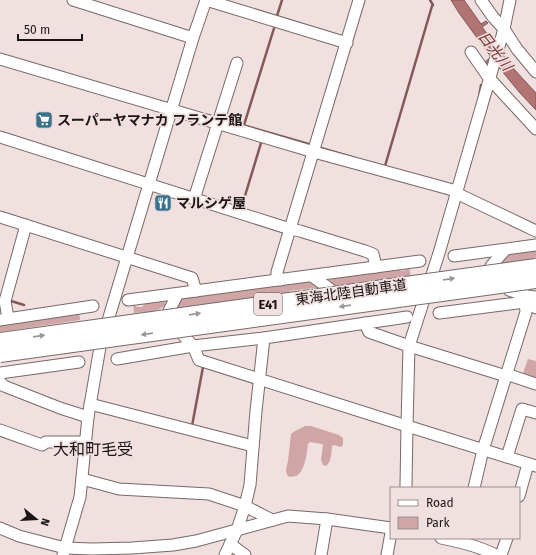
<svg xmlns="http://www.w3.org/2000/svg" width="536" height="555" font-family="'Fira Sans','Noto Sans JP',sans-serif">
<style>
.green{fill:#cfa6a5}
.water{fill:#b17473;stroke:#845857}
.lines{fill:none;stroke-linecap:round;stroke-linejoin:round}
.stream{stroke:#845857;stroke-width:2.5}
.minor-casing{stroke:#776968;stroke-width:13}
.minor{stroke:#fff;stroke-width:11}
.highway-bridge-casing{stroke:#776968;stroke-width:18;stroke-linecap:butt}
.highway-bridge{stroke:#fff;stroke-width:16}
.oneway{fill:#989696}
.labels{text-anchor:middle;stroke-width:3.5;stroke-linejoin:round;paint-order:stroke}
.shield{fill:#f0e0df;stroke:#5b5352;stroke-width:1}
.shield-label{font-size:13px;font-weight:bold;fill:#1b1615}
.poi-label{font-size:14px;font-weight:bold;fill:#1b1615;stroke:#f0e0df;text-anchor:start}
.street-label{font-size:14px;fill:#1b1615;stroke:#f0e0df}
.water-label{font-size:15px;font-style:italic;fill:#7c2f33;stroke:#f0e0df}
.quarter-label{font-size:16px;fill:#1b1615;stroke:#f0e0df}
</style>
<rect width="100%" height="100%" fill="#f0e0df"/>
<g class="green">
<path d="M536,250V260L500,265L501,258L509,254Z"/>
<path d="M409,267L411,277L331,288L329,282L331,279L337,277L398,269C402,272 406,271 409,267Z"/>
<path d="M308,281C313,282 317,283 319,289L314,288L290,291L287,294L176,308L178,301L183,298Z"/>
<path d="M160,301L165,302L166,304C159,313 144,312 134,313L133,304L137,307H142L145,303Z"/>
<path d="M79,311L80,320L0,332V323L64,314L68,316L75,315L76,312Z"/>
<path d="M528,359L536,361V381L522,376Z"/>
<path d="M305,426H311L339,435L343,438V445L341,447L334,445L332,446C331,453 332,461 326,466L323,465L321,460L323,445L322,444L310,442L308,444C307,452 305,472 296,476C296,476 290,477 290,477L287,475L286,470L288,461L291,434L295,431Z"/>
</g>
<path class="water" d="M451,0H464L481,24L486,21L488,23L482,27L513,68L536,93V110L520,93L492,59L486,64L485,62L491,57L459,13Z"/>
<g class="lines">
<g class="stream">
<path d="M276,19L282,0"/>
<path d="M479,97L481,85"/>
<path d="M207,115L216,117"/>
<path d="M225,120L312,145"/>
<path d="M244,125L275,25"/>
<path d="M321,148L355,158"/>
<path d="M385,166L432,6L433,5L430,0"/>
<path d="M241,209L261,143"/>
<path d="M8,300L24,305"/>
<path d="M192,426L203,367"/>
</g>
<defs>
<g id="minor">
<path d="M73,0L193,38"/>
<path d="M206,0L347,43"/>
<path d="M481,0L493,17L504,29L517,49L536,72"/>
<path d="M471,52L489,78L536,129"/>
<path d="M0,59L314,152L453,190L456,193L536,231"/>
<path d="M0,137L290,229L300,231L365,251L373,254L376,267"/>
<path d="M194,199L237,63"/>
<path d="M0,217L192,278L196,291"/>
<path d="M454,256L536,245"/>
<path d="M491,266L505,250"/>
<path d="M312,276L330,289"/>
<path d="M280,280L277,275V272L359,0"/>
<path d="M509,290L527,296"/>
<path d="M128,300L420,261"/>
<path d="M525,302L536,308"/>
<path d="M169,311L177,295"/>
<path d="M439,313L525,302L527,296L536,297"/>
<path d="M8,318L5,301L26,225"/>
<path d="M0,320L93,306"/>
<path d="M365,323L369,332L409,346L506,376"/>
<path d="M183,335L193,346L199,360L407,426L536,466"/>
<path d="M117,359L193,346L264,338L407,317"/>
<path d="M0,373L79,362"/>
<path d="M506,374L536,384"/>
<path d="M0,382L4,386L60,408L88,417"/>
<path d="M90,404L253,446"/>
<path d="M0,430L42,445L46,442H85"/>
<path d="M507,457L522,409L536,413"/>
<path d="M82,479L119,489L209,494L245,506L272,520"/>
<path d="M406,488V485L407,426L409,346L439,253L504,29L510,0"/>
<path d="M474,488L483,450L526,312L525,302"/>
<path d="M519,496L528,464"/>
<path d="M0,528L19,536L65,548L92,549L132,548L173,545L196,541L288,516L327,519L391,528"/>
<path d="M441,538C460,542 478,546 496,555"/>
<path d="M230,544L245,555"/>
<path d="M63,555L80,497L88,417L100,347L193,38L206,0"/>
<path d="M225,555L237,530L245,506L250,485L256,411L264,338"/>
<path d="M321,555L327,519"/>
<path d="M387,555L391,533"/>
<path d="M501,555L507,538"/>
</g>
</defs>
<use href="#minor" class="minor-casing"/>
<use href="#minor" class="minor"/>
<defs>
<g id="highway-bridge">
<path d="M0,341L536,267"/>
<path d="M0,354L536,280"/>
</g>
</defs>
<use href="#highway-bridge" class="highway-bridge-casing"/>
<use href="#highway-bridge" class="highway-bridge"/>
</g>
<defs><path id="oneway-solid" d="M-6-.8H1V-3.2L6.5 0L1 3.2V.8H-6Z"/></defs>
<g class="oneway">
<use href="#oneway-solid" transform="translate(449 279) rotate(-8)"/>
<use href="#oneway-solid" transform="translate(345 306) rotate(172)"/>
<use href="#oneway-solid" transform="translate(195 314) rotate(-8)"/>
<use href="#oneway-solid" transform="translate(147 334) rotate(172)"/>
<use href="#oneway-solid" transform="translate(39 336) rotate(-8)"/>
</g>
<defs>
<symbol id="supermarket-square" viewBox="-11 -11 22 22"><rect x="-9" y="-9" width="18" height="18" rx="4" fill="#3a728c" stroke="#f0e0df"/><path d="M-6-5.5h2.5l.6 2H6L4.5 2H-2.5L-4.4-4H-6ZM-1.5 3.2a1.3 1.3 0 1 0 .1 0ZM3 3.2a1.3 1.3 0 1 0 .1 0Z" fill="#fff"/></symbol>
<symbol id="restaurant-square" viewBox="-11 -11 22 22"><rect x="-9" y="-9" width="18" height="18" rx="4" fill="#3a728c" stroke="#f0e0df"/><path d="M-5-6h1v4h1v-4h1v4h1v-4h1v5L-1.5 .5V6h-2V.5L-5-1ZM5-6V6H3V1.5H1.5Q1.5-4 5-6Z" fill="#fff"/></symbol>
</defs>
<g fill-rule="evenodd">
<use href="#supermarket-square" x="34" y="110" width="20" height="20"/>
<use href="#restaurant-square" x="153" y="193" width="20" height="20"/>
</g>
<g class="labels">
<rect class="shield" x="254" y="293" width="28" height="22" rx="3"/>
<g class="shield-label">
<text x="268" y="309">E41</text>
</g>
<g class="poi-label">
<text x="57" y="125">スーパーヤマナカ フランテ館</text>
<text x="176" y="208">マルシゲ屋</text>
</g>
<g class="street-label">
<text transform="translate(351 292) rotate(-8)" y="5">東海北陸自動車道</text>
</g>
<g class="water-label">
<text transform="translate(495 51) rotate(52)" y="5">日光川</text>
</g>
<g class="quarter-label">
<text x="93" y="455">大和町毛受</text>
</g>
</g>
<rect x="390" y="487" width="130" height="52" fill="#f0e0df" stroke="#9b8f8e"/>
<rect x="398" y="500" width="20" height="6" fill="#ffffff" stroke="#9b8f8e"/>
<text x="426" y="507" font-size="12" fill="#1b1615">Road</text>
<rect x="398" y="517" width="20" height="12" fill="#cfa6a5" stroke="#9b8f8e"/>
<text x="426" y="527" font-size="12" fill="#1b1615">Park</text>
<g transform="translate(36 519) rotate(108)" stroke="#f0e0df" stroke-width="3" paint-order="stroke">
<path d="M0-3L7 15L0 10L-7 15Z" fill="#1b1615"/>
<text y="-6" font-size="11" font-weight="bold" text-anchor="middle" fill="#1b1615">N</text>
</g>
<path d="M18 34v6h64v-6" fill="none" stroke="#1b1615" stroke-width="2"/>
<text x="24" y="34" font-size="12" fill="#1b1615" stroke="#f0e0df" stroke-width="3" paint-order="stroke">50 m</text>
</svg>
